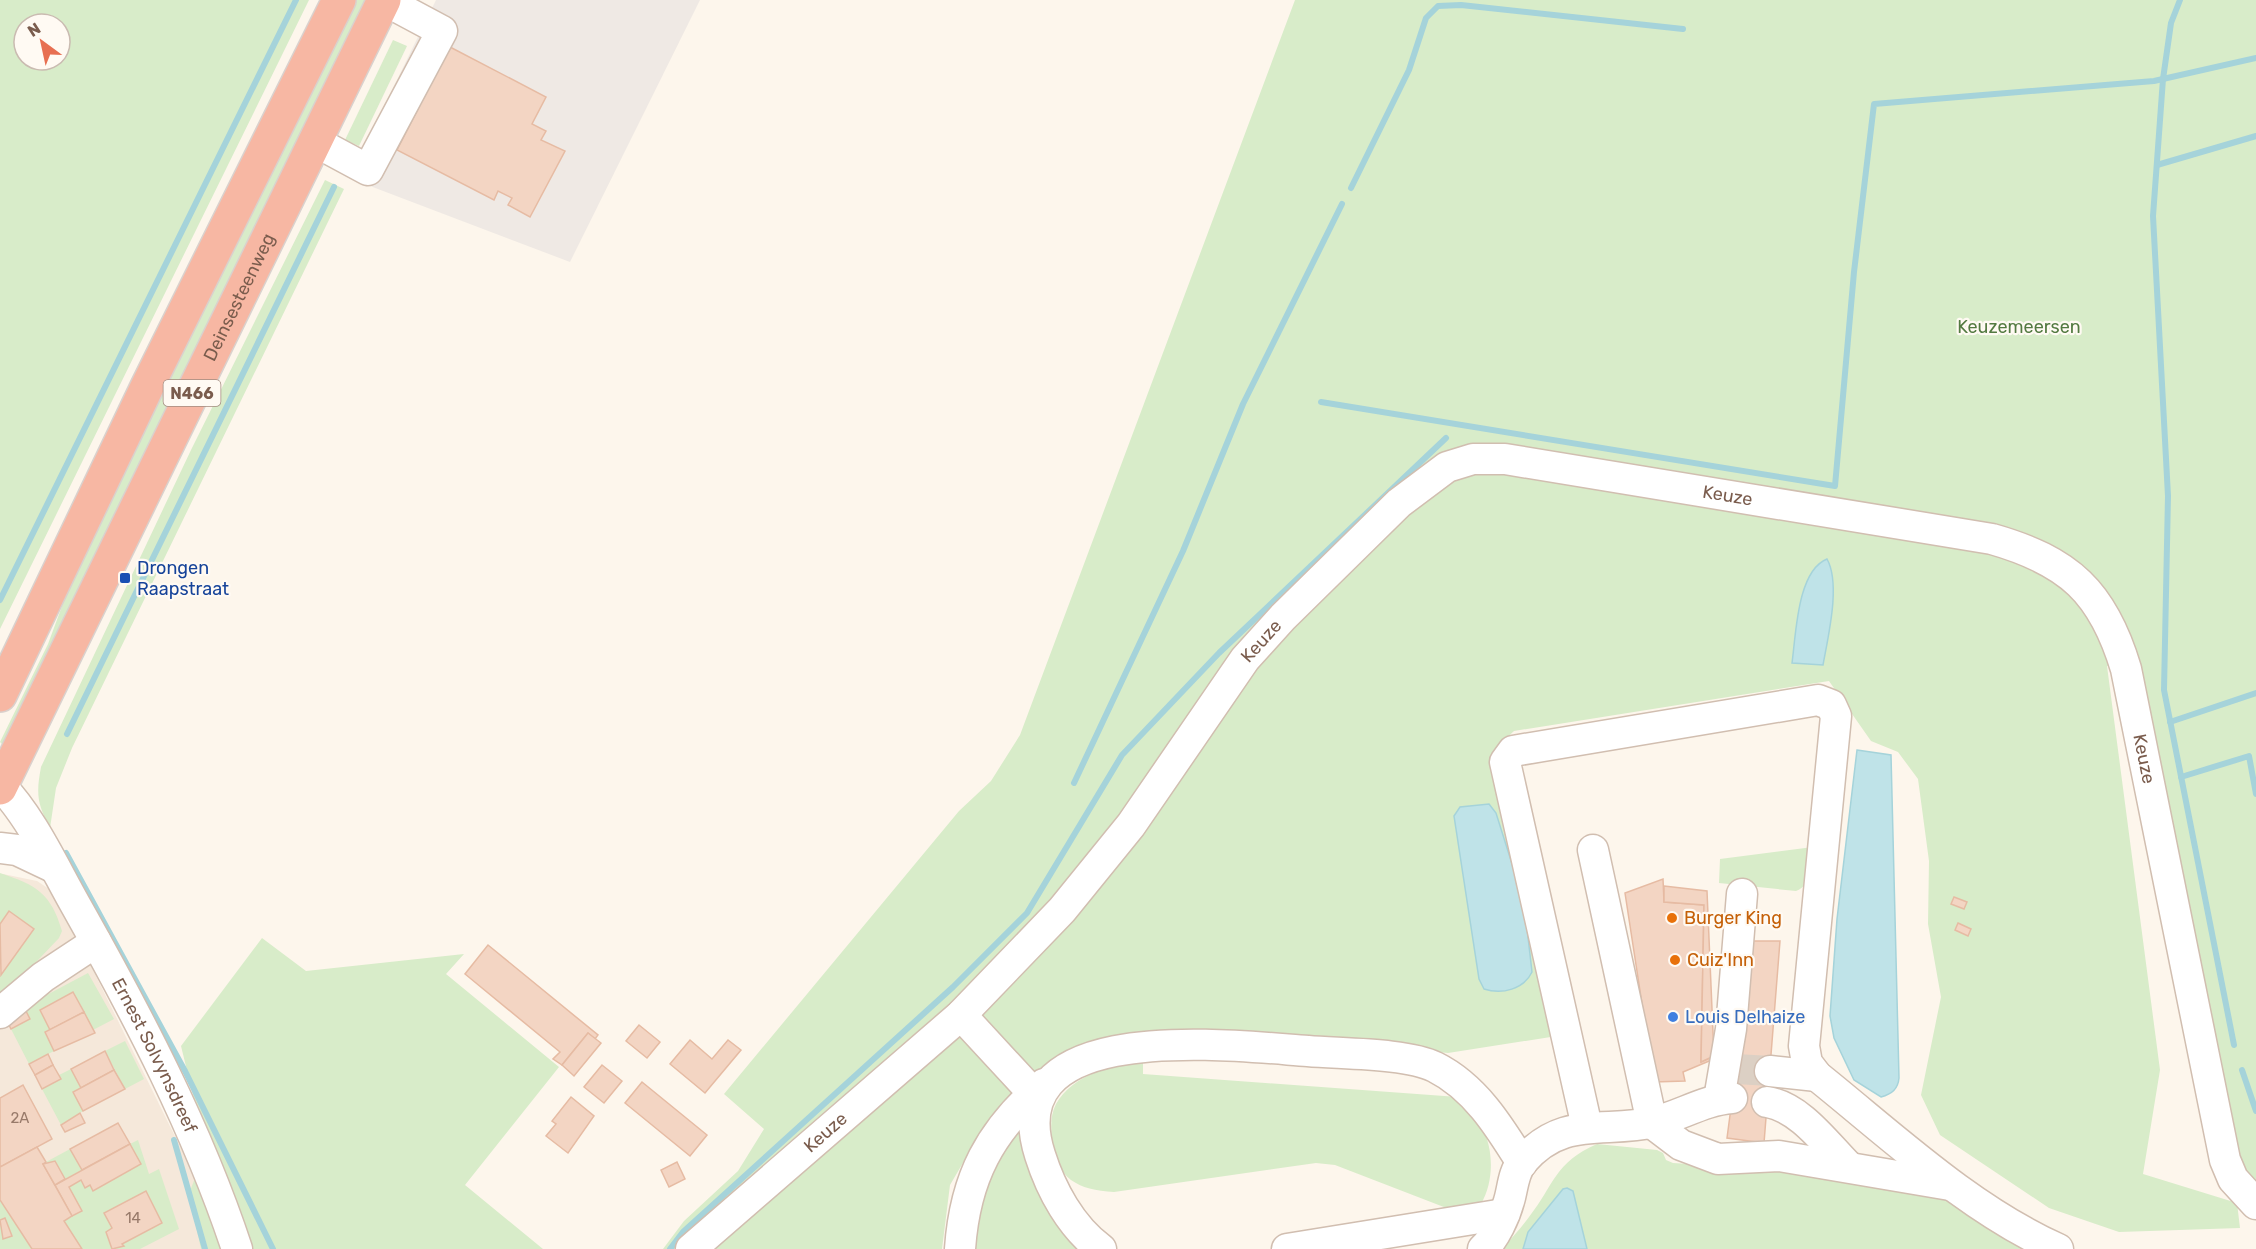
<svg xmlns="http://www.w3.org/2000/svg" width="2256" height="1249" font-family="Rubik,sans-serif">
<style>
.residential{fill:#f5e8da}
.industrial{fill:#efe9e4}
.green{fill:#d8ecc9;fill-rule:evenodd}
.water{fill:#bfe3e8;stroke:#a5d3da;stroke-width:1.5}
.lines{fill:none;stroke-linecap:round;stroke-linejoin:round}
.stream{stroke:#a5d3da;stroke-width:6}
.building{fill:#f3d5c3;stroke:#e6bba3;stroke-width:1.5}
.minor-tunnel{stroke:#dcd0c4;stroke-width:30;stroke-dasharray:30 15;stroke-linecap:butt}
.minor-casing{stroke:#d1beb0;stroke-width:33}
.highway-casing{stroke:#dad1cd;stroke-width:36}
.minor{stroke:#fff;stroke-width:30}
.highway{stroke:#f7b7a3;stroke-width:33}
.transit-dot{fill:#1a4fb4;stroke:#fffaf3;stroke-width:2}
.food-dot{fill:#e8710a;stroke:#fffaf3;stroke-width:2}
.shop-dot{fill:#3f7fe0;stroke:#fffaf3;stroke-width:2}
.labels{text-anchor:middle;stroke-width:4.5;stroke-linejoin:round;paint-order:stroke}
.number-label{font-size:15px;fill:#987a6a}
.shield{fill:#fffaf3;stroke:#a28b7f;stroke-width:1.5}
.shield-label{font-size:16px;font-weight:bold;fill:#7a5c4d}
.street-label{font-size:18px;fill:#7a5c4d;stroke:#fffaf3}
.park-label{font-size:18px;fill:#537a41;stroke:#fffaf3}
.transit-label{font-size:18px;fill:#164399;stroke:#fffaf3;text-anchor:start}
.food-label{font-size:18px;fill:#c56008;stroke:#fffaf3;text-anchor:start}
.shop-label{font-size:18px;fill:#366cbe;stroke:#fffaf3;text-anchor:start}
</style>
<rect width="100%" height="100%" fill="#fdf6ec"/>
<path class="residential" d="M3,874L37,881L55,893L196,1179L201,1249H0V878Z"/>
<path class="industrial" d="M436,0H700L570,262L349,178Z"/>
<g class="green">
<path d="M0,0H309L0,629ZM24,24H60V60H24Z"/>
<path d="M350,0H370L4,746L0,742L48,644L75,571Z"/>
<path d="M1295,0H2256V1182L2247,1173L2228,1130L2134,658L2107,666L2160,1070L2143,1174L2237,1203L2240,1228L2119,1232L2049,1208L1940,1135L1921,1095L1941,997L1928,924L1929,861L1918,779L1898,752L1871,741L1829,681L1514,731L1501,743L1557,1036L1448,1053L1292,1037L1039,1073L988,1120L950,1185L942,1249H663L684,1221L738,1171L764,1129L724,1094L959,811L991,781L1020,735Z"/>
<path d="M393,40L407,46L359,146L345,140Z"/>
<path d="M325,180L344,189L72,748L56,788L50,828C37,803 36,794 41,767L191,450Z"/>
<path d="M1813,847C1810,863 1813,885 1796,891L1719,883L1720,859Z"/>
<path d="M0,873C36,885 51,893 62,931L59,938L0,1000V974L34,929L9,911L0,924Z"/>
<path d="M262,938L306,971L464,954L446,974L559,1067L465,1185L543,1249H201L189,1194L206,1148L181,1046Z"/>
<path d="M88,973L114,1019L93,1030L73,993L40,1010L50,1030L45,1033L54,1051L29,1064L11,1029L30,1019L24,1007Z"/>
<path d="M125,1041L144,1079L125,1089L105,1051Z"/>
<path d="M1143,1057V1074L1458,1097C1466,1107 1477,1116 1482,1127C1494,1150 1494,1182 1481,1204L1449,1209L1335,1165L1316,1163L1114,1192C1078,1190 1056,1179 1052,1140C1051,1127 1050,1116 1056,1104C1073,1074 1113,1066 1143,1057Z"/>
<path d="M71,1069L81,1088L73,1092L83,1111L61,1125L42,1089L60,1079L59,1075Z"/>
<path d="M1026,1120L1085,1249H969L972,1217L1000,1149Z"/>
<path d="M138,1140L149,1174L159,1169L179,1229L140,1249H82L64,1221L82,1211L69,1187L81,1180L85,1188L90,1185L93,1190L141,1164L130,1144Z"/>
<path d="M1597,1144L1657,1150L1663,1153L1666,1160L1673,1163L1771,1169L1903,1183L1954,1202L2029,1249H1502C1511,1239 1521,1228 1529,1217C1554,1185 1555,1162 1597,1144Z"/>
<path d="M70,1149L82,1170L65,1179L55,1161L48,1165L46,1162Z"/>
<path d="M0,1200L32,1249H0Z"/>
</g>
<g class="water">
<path d="M1827,559C1841,584 1828,637 1823,665L1792,663C1796,635 1797,571 1827,559Z"/>
<path d="M1857,750L1891,755L1899,1078C1898,1089 1892,1094 1881,1097L1854,1080L1834,1038L1830,1016L1837,919Z"/>
<path d="M1489,804L1496,813L1524,902L1532,972C1524,989 1502,995 1484,989L1479,979L1454,816L1460,807Z"/>
<path d="M1567,1188L1573,1191L1587,1249H1523L1528,1232L1563,1189Z"/>
</g>
<g class="lines">
<g class="stream">
<path d="M2180,0L2171,23L2163,79L2153,216L2168,496L2164,690L2234,1045"/>
<path d="M2157,165L2256,136"/>
<path d="M1351,188L1409,70L1426,18L1438,6L1461,5L1683,29"/>
<path d="M1321,402L1835,486L1854,272L1874,104L2154,81L2256,58"/>
<path d="M0,600L296,0"/>
<path d="M2170,722L2256,693"/>
<path d="M67,734L334,187"/>
<path d="M2181,777L2249,756L2256,794"/>
<path d="M1074,783L1183,551L1243,404L1342,204"/>
<path d="M66,853L185,1071L273,1249"/>
<path d="M2242,1070L2256,1111"/>
<path d="M174,1140L205,1249"/>
<path d="M670,1249L683,1232L953,987L1027,913L1122,755L1219,653L1446,438"/>
</g>
</g>
<g class="building">
<path d="M450,47L546,97L532,124L546,131L541,140L565,151L530,217L508,205L512,198L498,191L494,200L397,150L420,105L417,104L424,90L427,91Z"/>
<path d="M1663,879L1664,902L1704,905L1701,1062L1714,1056V1059L1683,1072L1685,1081L1654,1082L1625,893Z"/>
<path d="M1664,886L1707,891L1714,1056L1701,1062L1704,905L1664,902Z"/>
<path d="M1954,897L1967,902L1964,909L1951,904Z"/>
<path d="M9,911L34,929L1,975L0,924Z"/>
<path d="M1958,923L1971,929L1968,936L1955,930Z"/>
<path d="M1753,941H1780L1764,1143L1727,1138Z"/>
<path d="M488,945L598,1035L595,1039L588,1033L562,1065L553,1059L560,1052L465,974Z"/>
<path d="M73,992L84,1012L50,1030L40,1010Z"/>
<path d="M24,1007L30,1019L11,1029L5,1017Z"/>
<path d="M84,1012L95,1033L54,1051L45,1032Z"/>
<path d="M639,1025L660,1042L647,1058L626,1041Z"/>
<path d="M588,1033L601,1043L574,1076L562,1065Z"/>
<path d="M690,1040L712,1059L728,1040L741,1050L705,1093L670,1064Z"/>
<path d="M105,1051L114,1070L81,1088L71,1069Z"/>
<path d="M48,1054L53,1065L35,1075L29,1064Z"/>
<path d="M53,1065L61,1079L42,1089L35,1075Z"/>
<path d="M602,1065L622,1081L604,1103L584,1087Z"/>
<path d="M114,1070L125,1089L83,1111L73,1092Z"/>
<path d="M642,1082L707,1135L690,1156L625,1103Z"/>
<path d="M23,1085L52,1139L0,1167V1098Z"/>
<path d="M571,1097L594,1116L568,1153L546,1136L556,1124L552,1121Z"/>
<path d="M80,1113L85,1123L65,1132L61,1125Z"/>
<path d="M118,1123L130,1144L82,1170L70,1149Z"/>
<path d="M130,1144L141,1164L93,1191L90,1185L85,1188L81,1180L69,1187L82,1211L72,1216L55,1185Z"/>
<path d="M37,1147L46,1162L43,1164L72,1216L64,1221L82,1249H32L0,1200V1167Z"/>
<path d="M55,1161L65,1179L55,1185L43,1164Z"/>
<path d="M677,1162L685,1179L669,1187L661,1170Z"/>
<path d="M146,1191L162,1223L122,1244L124,1246L112,1249L106,1232L112,1228L104,1213Z"/>
<path d="M5,1218L12,1236L3,1239L0,1220Z"/>
</g>
<g class="lines">
<path class="minor-tunnel" d="M1736,1069L1770,1071"/>
<defs>
<g id="minor">
<path d="M316,142L368,170L442,31L384,0"/>
<path id="s1" d="M0,785C31,817 53,865 75,904C137,1014 197,1128 237,1249"/>
<path d="M0,848L17,850L55,868"/>
<path d="M1593,850L1652,1123L1681,1145L1718,1159L1779,1156L1950,1185"/>
<path d="M0,1013L43,977L96,942"/>
<path d="M961,1015L1033,1093"/>
<path d="M1770,1071L1817,1076"/>
<path d="M1719,1099L1731,1029L1742,894"/>
<path d="M1767,1102C1800,1107 1826,1144 1849,1167"/>
<path d="M1587,1127L1505,762L1513,751L1818,700L1831,705L1836,716L1804,1046L1807,1063L1817,1076C1893,1137 1969,1209 2058,1249"/>
<path id="s2" d="M691,1249L961,1015L1062,910L1131,825L1245,659L1283,617L1399,503L1447,467L1473,459H1505L1992,539C2069,561 2103,592 2126,669L2225,1160L2233,1179L2256,1204"/>
<path d="M960,1249C965,1177 990,1131 1044,1084"/>
<path d="M1101,1249C1071,1227 1051,1190 1040,1155C995,1015 1234,1046 1308,1051C1341,1054 1407,1053 1435,1067C1475,1087 1499,1126 1522,1163"/>
<path d="M1287,1249L1504,1214"/>
<path d="M1483,1249C1495,1238 1505,1216 1509,1201C1513,1188 1513,1173 1522,1162C1563,1114 1605,1134 1654,1122C1680,1116 1704,1100 1732,1098"/>
</g>
<g id="highway">
<path d="M0,695L147,387L339,0"/>
<path id="s3" d="M0,788L384,0"/>
</g>
</defs>
<use href="#minor" class="minor-casing"/>
<use href="#highway" class="highway-casing"/>
<use href="#minor" class="minor"/>
<use href="#highway" class="highway"/>
</g>
<rect class="transit-dot" x="119" y="572" width="12" height="12" rx="3"/>
<g class="food-dot">
<circle cx="1672" cy="918" r="6"/>
<circle cx="1675" cy="960" r="6"/>
</g>
<circle class="shop-dot" cx="1673" cy="1017" r="6"/>
<g class="labels">
<g class="number-label">
<text x="20" y="1123">2A</text>
<text x="133" y="1223">14</text>
</g>
<rect class="shield" x="163.5" y="380" width="57" height="26" rx="4.5"/>
<g class="shield-label">
<text x="192" y="399">N466</text>
</g>
<g class="street-label">
<text dy="6" stroke="none"><textPath href="#s3" startOffset="546">Deinsesteenweg</textPath></text>
<text dy="6" stroke="none"><textPath href="#s2" startOffset="1378">Keuze</textPath></text>
<text dy="6" stroke="none"><textPath href="#s2" startOffset="838">Keuze</textPath></text>
<text dy="6" stroke="none"><textPath href="#s2" startOffset="1935">Keuze</textPath></text>
<text dy="6" stroke="none"><textPath href="#s1" startOffset="312">Ernest Solvynsdreef</textPath></text>
<text dy="6" stroke="none"><textPath href="#s2" startOffset="178">Keuze</textPath></text>
</g>
<g class="park-label">
<text x="2019" y="333">Keuzemeersen</text>
</g>
<g class="transit-label">
<text x="137" y="574">Drongen<tspan x="137" dy="21">Raapstraat</tspan></text>
</g>
<g class="food-label">
<text x="1684" y="924">Burger King</text>
<text x="1687" y="966">Cuiz'Inn</text>
</g>
<g class="shop-label">
<text x="1685" y="1023">Louis Delhaize</text>
</g>
</g>
<g transform="translate(42 42) rotate(327)"><circle r="28" fill="#fffaf3" stroke="#cabbb1" stroke-width="1.5"/>
<path d="M0-4.5L10 22L0 15L-10 22Z" fill="#e76f51"/>
<text y="-9" font-size="16" font-weight="bold" text-anchor="middle" fill="#7a5c4d">N</text>
</g>
</svg>
